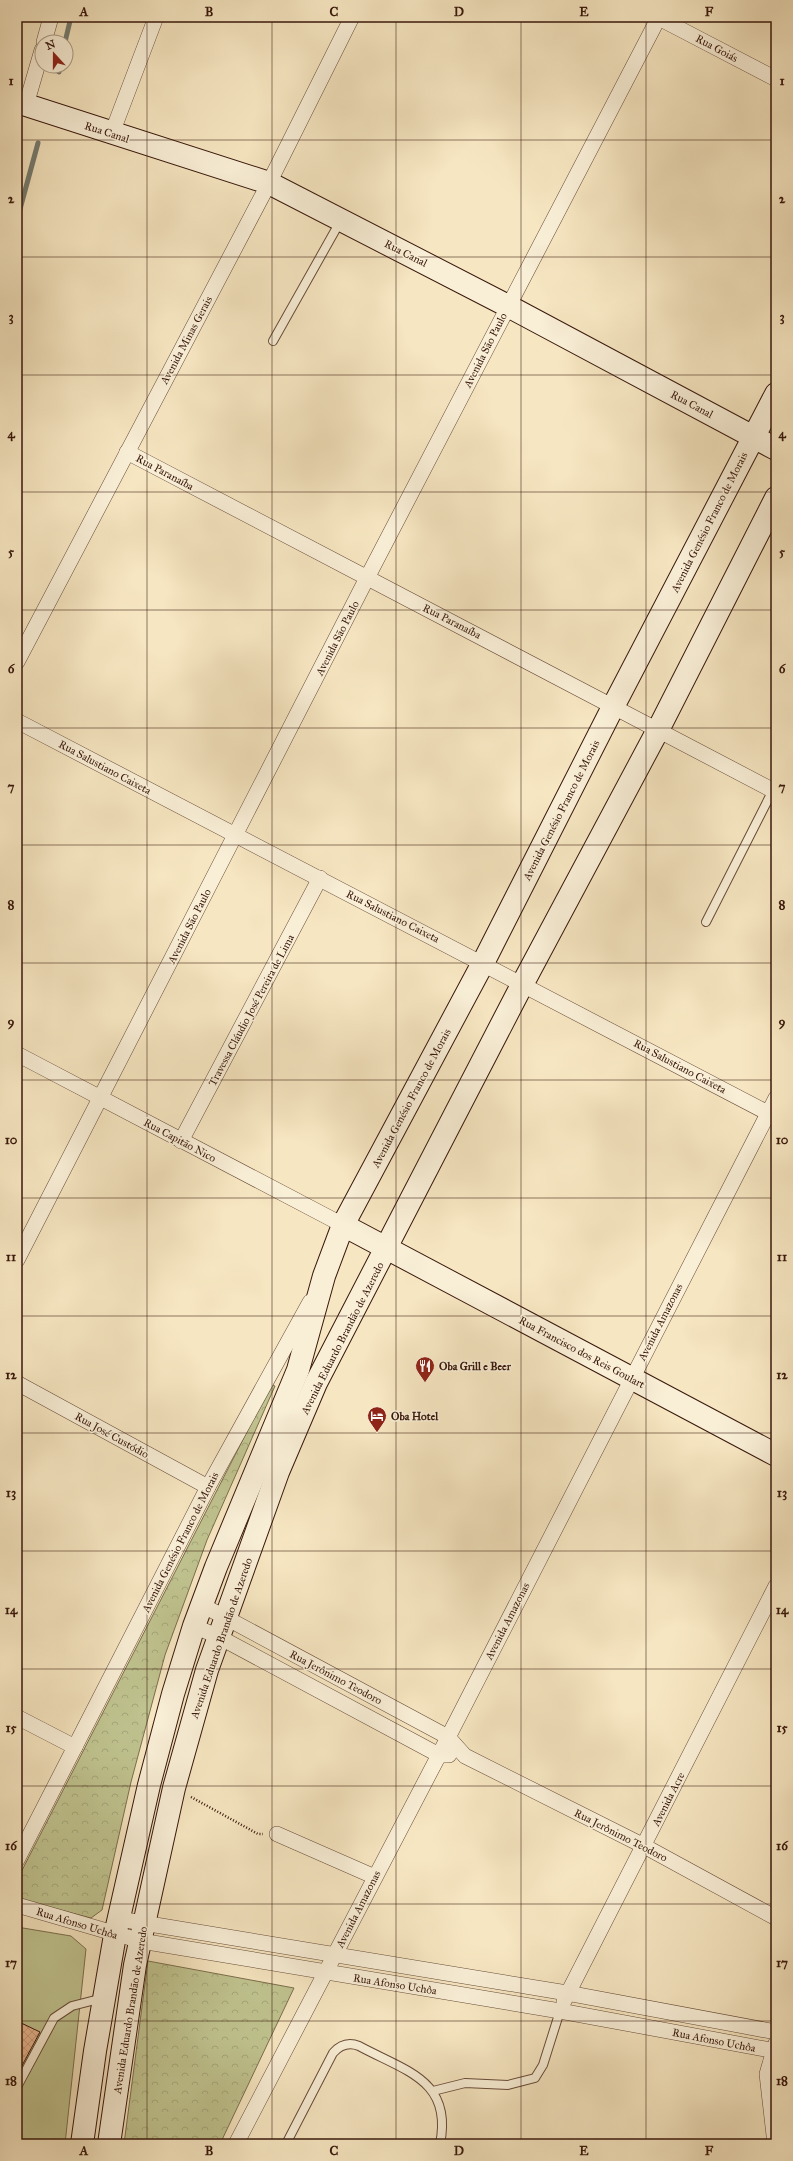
<svg xmlns="http://www.w3.org/2000/svg" width="793" height="2161" font-family="'IM FELL Great Primer',serif">
<style>
.grass{fill:#c0c490;stroke:#7c6e4e}
.park{fill:url(#park-crowns);stroke:#7c6e4e}
.lines{fill:none;stroke-linecap:round;stroke-linejoin:round}
.stream{stroke:#757c70;stroke-width:5}
.building{fill:url(#building-cross-hatch);stroke:#38170b}
.lane-casing{stroke:#684b38;stroke-width:10}
.street-casing{stroke:#684b38;stroke-width:16}
.secondary-casing{stroke:#38170b;stroke-width:24}
.path{stroke:#38170b;stroke-width:2.5;stroke-dasharray:1 2;stroke-linecap:butt}
.lane{stroke:#f9efd7;stroke-width:8}
.street{stroke:#f9efd7;stroke-width:15}
.secondary{stroke:#f9efd7;stroke-width:22}
.grid{fill:none;stroke:#38170b;stroke-width:1;stroke-opacity:0.55}
.labels{text-anchor:middle;stroke-width:3;stroke-linejoin:round;paint-order:stroke}
.street-label{font-size:11px;fill:#38170b;stroke:#f9efd7}
.poi-label{font-size:11px;font-weight:bold;fill:#38170b;stroke:#f9efd7;text-anchor:start}
.neatline{fill:none;stroke:#38170b;stroke-width:1.5}
.grid-label{font-size:13px;text-anchor:middle;font-weight:bold;fill:#38170b}
</style>
<defs>
<pattern id="park-crowns" width="20" height="18" patternUnits="userSpaceOnUse"><rect width="20" height="18" fill="#c0c490"/><path d="M2 6a3 3 0 1 1 6 0M12 15a3 3 0 1 1 6 0" fill="none" stroke="#a6a87b"/></pattern>
<pattern id="building-cross-hatch" width="8" height="8" patternUnits="userSpaceOnUse"><rect width="8" height="8" fill="#eab891"/><path d="M0 0l8 8M0 8l8-8" fill="none" stroke="#c99d7c"/></pattern>
</defs>
<rect width="100%" height="100%" fill="#f6e6c1"/>
<filter id="stains"><feTurbulence type="fractalNoise" baseFrequency=".005" numOctaves="4"/><feColorMatrix values="0 0 0 0 .2 0 0 0 0 .09 0 0 0 0 .02 0 0 0 .5 -.17"/></filter>
<radialGradient id="worn" r=".72"><stop offset=".6" stop-color="#630" stop-opacity="0"/><stop offset="1" stop-color="#630" stop-opacity=".3"/></radialGradient>
<path class="grass" d="M17,1927L71,1936L86,1949L65,2144H17Z"/>
<g class="park">
<path d="M271,1385L275,1386L207,1540L165,1655L131,1782L102,1910L91,1918L18,1899L17,1880Z"/>
<path d="M148,1961L294,1988L220,2144H124Z"/>
</g>
<g class="lines">
<g class="stream">
<path d="M65,42L71,17"/>
<path d="M59,72L60,66"/>
<path d="M17,220L38,143"/>
</g>
</g>
<path class="building" d="M17,2021L40,2032L17,2075Z"/>
<g class="lines">
<defs>
<g id="lane">
<path d="M273,341L341,220"/>
<path d="M706,922L773,790"/>
<path d="M17,2087L54,2018L72,2006L103,1998"/>
<path d="M433,2091L465,2083L508,2085L535,2078L543,2065L560,2011"/>
<path d="M286,2144L333,2053C340,2045 349,2042 359,2046C405,2071 453,2080 440,2144"/>
</g>
<g id="street">
<path d="M657,17L776,79"/>
<path d="M44,42L51,17"/>
<path d="M26,105L42,50"/>
<path d="M112,133L156,17"/>
<path d="M127,452L776,792"/>
<path d="M17,662L269,183L352,17"/>
<path d="M17,721L768,1113"/>
<path d="M17,1054L343,1225"/>
<path d="M181,1141L320,878"/>
<path d="M17,1260L367,578L659,17"/>
<path d="M17,1383L208,1487"/>
<path d="M202,1605L448,1737L465,1756L644,1846L776,1918"/>
<path d="M194,1626L219,1637L439,1755H449"/>
<path d="M17,1717L75,1747"/>
<path d="M277,1834L375,1877"/>
<path d="M17,1860L208,1487L310,1302"/>
<path d="M17,1905L141,1941L560,2011L776,2051"/>
<path d="M119,1919L567,1993L776,2032"/>
<path d="M564,2001L776,1586"/>
<path d="M236,2144L439,1755L776,1098"/>
<path d="M775,2144L767,2074L776,2043"/>
</g>
<g id="secondary">
<path d="M17,102L269,183L508,306L776,449"/>
<path d="M343,1225L776,1455"/>
<path d="M82,2144L95,2051L115,1935L149,1785L173,1694L194,1626L216,1567L298,1370L324,1276L343,1225L483,963L614,705L776,394"/>
<path d="M109,2144L135,1965L174,1788L207,1670L278,1472L316,1383L523,983L658,730L776,498"/>
</g>
</defs>
<use href="#lane" class="lane-casing"/>
<use href="#street" class="street-casing"/>
<use href="#secondary" class="secondary-casing"/>
<path class="path" d="M191,1797L258,1834H263"/>
<use href="#lane" class="lane"/>
<use href="#street" class="street"/>
<use href="#secondary" class="secondary"/>
</g>
<path class="grid" d="M147,17V2144M272,17V2144M396,17V2144M521,17V2144M646,17V2144M17,140H776M17,257H776M17,375H776M17,492H776M17,610H776M17,728H776M17,845H776M17,963H776M17,1080H776M17,1198H776M17,1316H776M17,1433H776M17,1551H776M17,1669H776M17,1786H776M17,1904H776M17,2021H776"/>
<defs>
<symbol id="restaurant-pin" viewBox="-11 -11 22 30"><path d="M0 17L-7.5 6A9.5 9.5 0 1 1 7.5 6Z" fill="#8f2418" stroke="#f9efd7"/><path d="M-5-6h1v4h1v-4h1v4h1v-4h1v5L-1.5 .5V6h-2V.5L-5-1ZM5-6V6H3V1.5H1.5Q1.5-4 5-6Z" fill="#fff"/></symbol>
<symbol id="hotel-pin" viewBox="-11 -11 22 30"><path d="M0 17L-7.5 6A9.5 9.5 0 1 1 7.5 6Z" fill="#8f2418" stroke="#f9efd7"/><path d="M-6-4.5h1.5V1H6V5H4.5V3h-9V5H-6ZM-4 0a1.8 1.8 0 1 1 3.6 0ZM.5 0V-2.5h3Q6-2.5 6 0Z" fill="#fff"/></symbol>
</defs>
<g fill-rule="evenodd">
<use href="#restaurant-pin" x="414" y="1355" width="22" height="30"/>
<use href="#hotel-pin" x="366" y="1405" width="22" height="30"/>
</g>
<g class="labels">
<g class="street-label">
<text transform="translate(717 48) rotate(28)" y="4">Rua Goiás</text>
<text transform="translate(107 132) rotate(18)" y="4">Rua Canal</text>
<text transform="translate(406 253) rotate(27)" y="4">Rua Canal</text>
<text transform="translate(186 340) rotate(-62)" y="4">Avenida Minas Gerais</text>
<text transform="translate(485 350) rotate(-63)" y="4">Avenida São Paulo</text>
<text transform="translate(692 404) rotate(28)" y="4">Rua Canal</text>
<text transform="translate(165 472) rotate(28)" y="4">Rua Paranaíba</text>
<text transform="translate(709 522) rotate(-63)" y="4">Avenida Genésio Franco de Morais</text>
<text transform="translate(452 621) rotate(27)" y="4">Rua Paranaíba</text>
<text transform="translate(337 638) rotate(-63)" y="4">Avenida São Paulo</text>
<text transform="translate(105 767) rotate(28)" y="4">Rua Salustiano Caixeta</text>
<text transform="translate(561 810) rotate(-63)" y="4">Avenida Genésio Franco de Morais</text>
<text transform="translate(393 916) rotate(27)" y="4">Rua Salustiano Caixeta</text>
<text transform="translate(189 926) rotate(-63)" y="4">Avenida São Paulo</text>
<text transform="translate(251 1010) rotate(-62)" y="4">Travessa Cláudio José Pereira de Lima</text>
<text transform="translate(680 1066) rotate(28)" y="4">Rua Salustiano Caixeta</text>
<text transform="translate(411 1098) rotate(-62)" y="4">Avenida Genésio Franco de Morais</text>
<text transform="translate(180 1140) rotate(28)" y="4">Rua Capitão Nico</text>
<text transform="translate(660 1322) rotate(-63)" y="4">Avenida Amazonas</text>
<text transform="translate(342 1338) rotate(-63)" y="4">Avenida Eduardo Brandão de Azeredo</text>
<text transform="translate(582 1352) rotate(28)" y="4">Rua Francisco dos Reis Goulart</text>
<text transform="translate(112 1435) rotate(29)" y="4">Rua José Custódio</text>
<text transform="translate(180 1542) rotate(-63)" y="4">Avenida Genésio Franco de Morais</text>
<text transform="translate(507 1621) rotate(-63)" y="4">Avenida Amazonas</text>
<text transform="translate(221 1638) rotate(-71)" y="4">Avenida Eduardo Brandão de Azeredo</text>
<text transform="translate(336 1677) rotate(28)" y="4">Rua Jerônimo Teodoro</text>
<text transform="translate(668 1799) rotate(-63)" y="4">Avenida Acre</text>
<text transform="translate(621 1835) rotate(27)" y="4">Rua Jerônimo Teodoro</text>
<text transform="translate(358 1909) rotate(-63)" y="4">Avenida Amazonas</text>
<text transform="translate(77 1923) rotate(17)" y="4">Rua Afonso Uchôa</text>
<text transform="translate(395 1984) rotate(9)" y="4">Rua Afonso Uchôa</text>
<text transform="translate(130 2010) rotate(-81)" y="4">Avenida Eduardo Brandão de Azeredo</text>
<text transform="translate(714 2040) rotate(11)" y="4">Rua Afonso Uchôa</text>
</g>
<g class="poi-label">
<text x="439" y="1370">Oba Grill e Beer</text>
<text x="391" y="1420">Oba Hotel</text>
</g>
</g>
<rect width="793" height="2161" fill="none" stroke="#f6e6c1" stroke-width="44"/>
<g transform="translate(54 54) rotate(339)"><circle r="19" fill="#f9efd7" stroke="#ac9985"/>
<path d="M0-3L7 15L0 10L-7 15Z" fill="#8f2418"/>
<text y="-6" font-size="11" font-weight="bold" text-anchor="middle" fill="#38170b">N</text>
</g>
<rect x="22" y="22" width="749" height="2117" class="neatline"/>
<g class="grid-label">
<text x="84" y="16">A</text>
<text x="209" y="16">B</text>
<text x="334" y="16">C</text>
<text x="459" y="16">D</text>
<text x="584" y="16">E</text>
<text x="709" y="16">F</text>
<text x="11" y="85">1</text>
<text x="782" y="85">1</text>
<text x="11" y="203">2</text>
<text x="782" y="203">2</text>
<text x="11" y="321">3</text>
<text x="782" y="321">3</text>
<text x="11" y="438">4</text>
<text x="782" y="438">4</text>
<text x="11" y="556">5</text>
<text x="782" y="556">5</text>
<text x="11" y="673">6</text>
<text x="782" y="673">6</text>
<text x="11" y="791">7</text>
<text x="782" y="791">7</text>
<text x="11" y="909">8</text>
<text x="782" y="909">8</text>
<text x="11" y="1026">9</text>
<text x="782" y="1026">9</text>
<text x="11" y="1144">10</text>
<text x="782" y="1144">10</text>
<text x="11" y="1261">11</text>
<text x="782" y="1261">11</text>
<text x="11" y="1379">12</text>
<text x="782" y="1379">12</text>
<text x="11" y="1497">13</text>
<text x="782" y="1497">13</text>
<text x="11" y="1614">14</text>
<text x="782" y="1614">14</text>
<text x="11" y="1732">15</text>
<text x="782" y="1732">15</text>
<text x="11" y="1850">16</text>
<text x="782" y="1850">16</text>
<text x="11" y="1967">17</text>
<text x="782" y="1967">17</text>
<text x="11" y="2085">18</text>
<text x="782" y="2085">18</text>
<text x="84" y="2155">A</text>
<text x="209" y="2155">B</text>
<text x="334" y="2155">C</text>
<text x="459" y="2155">D</text>
<text x="584" y="2155">E</text>
<text x="709" y="2155">F</text>
</g>
<rect width="100%" height="100%" filter="url(#stains)"/>
<rect width="100%" height="100%" fill="url(#worn)"/>
</svg>
